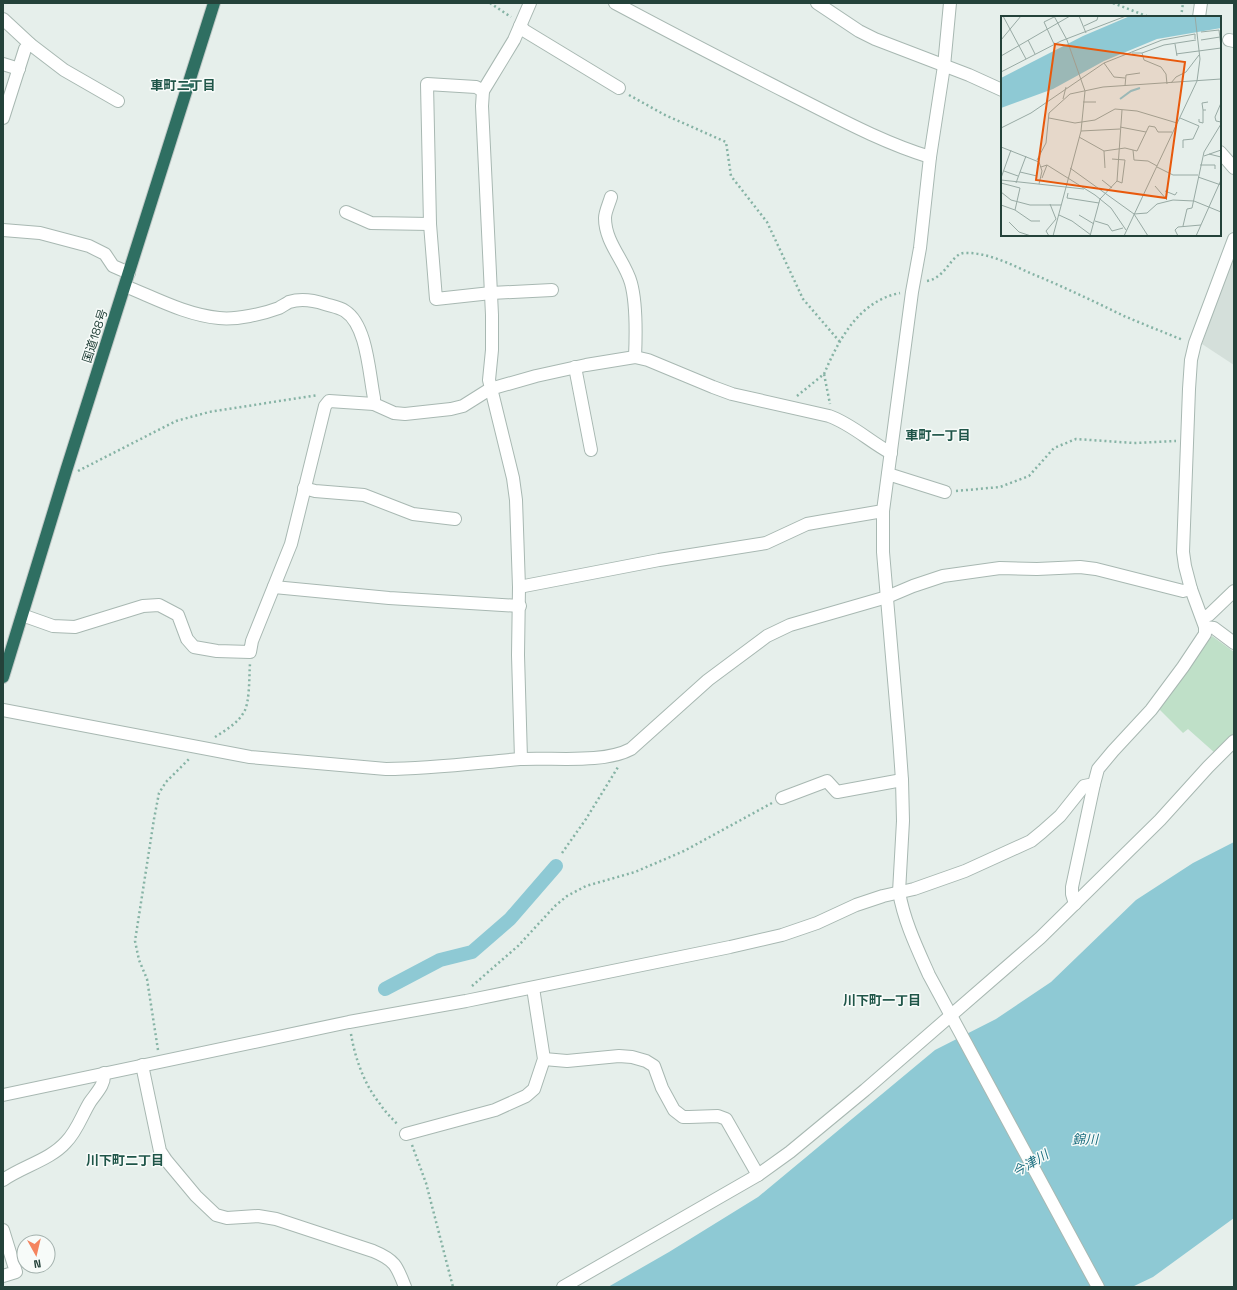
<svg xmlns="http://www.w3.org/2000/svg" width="1237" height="1290" font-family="'Space Grotesk','Noto Sans JP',sans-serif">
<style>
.built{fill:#d4dfda}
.green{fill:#bfe0c8}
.water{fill:#8ec9d4}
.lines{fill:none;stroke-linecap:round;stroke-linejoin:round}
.canal{stroke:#8ec9d4;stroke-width:14}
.minor-casing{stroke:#a8b8b2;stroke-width:14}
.highway-casing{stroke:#c2cac8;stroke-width:14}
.path{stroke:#86b3a5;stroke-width:2.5;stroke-dasharray:2 3;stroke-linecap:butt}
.minor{stroke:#fff;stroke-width:12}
.highway{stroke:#2f6f62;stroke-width:12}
.labels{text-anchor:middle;stroke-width:3;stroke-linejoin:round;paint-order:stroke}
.street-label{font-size:12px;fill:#24423a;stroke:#f7fbf9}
.neighbourhood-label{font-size:13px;font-weight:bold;fill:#1f5548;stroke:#f7fbf9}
.water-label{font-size:13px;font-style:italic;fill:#1c6f80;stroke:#f7fbf9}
.inset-river{fill:none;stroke:#8ec9d4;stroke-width:2}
.inset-road{fill:none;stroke:#98aaa4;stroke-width:1}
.view{fill:#e8590c;fill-opacity:0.15;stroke:#e8590c;stroke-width:2}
.inset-edge{fill:none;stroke:#24423a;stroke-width:2}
</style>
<rect width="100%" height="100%" fill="#e6efeb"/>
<path class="built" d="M1234,254V365L1202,344L1224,279Z"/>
<path class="green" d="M1212,636L1234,652V733L1215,753L1188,729L1183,733L1159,709Z"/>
<path class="water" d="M1234,842V1218L1153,1277L1132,1287H608L669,1252L758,1197L935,1050L996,1019L1051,982L1136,900L1193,863Z"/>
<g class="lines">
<path class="canal" d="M385,989L440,960L472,952L510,919L556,866"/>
<defs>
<g id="minor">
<path d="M615,3C673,34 731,64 790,94C836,117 881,142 930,157"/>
<path d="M817,3L859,31L875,39L969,75L1002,90"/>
<path d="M950,3L944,66L930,157L920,248L912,292L883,511V552L899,738L902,780L903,821L899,892C904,921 917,948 929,975L1098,1287"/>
<path d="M1199,17L1201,3"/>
<path d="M3,19L30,44L64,70L118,101"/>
<path d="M520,26L525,31L619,88"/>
<path d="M1229,40L1234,41"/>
<path d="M3,64L19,69"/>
<path d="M483,91L476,87L427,84L430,224L436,299L491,293L552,290"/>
<path d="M3,118L25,49L30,44"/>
<path d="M1220,152L1234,168"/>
<path d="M611,197C609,204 605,212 605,218C605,243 625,261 631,283C637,305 636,335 635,357"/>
<path d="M346,212L371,223L430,224"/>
<path d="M3,230L40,233L89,246L105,254L113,266L129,273"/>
<path d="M125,286C155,298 186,315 219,318C236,320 263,314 279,308C282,306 286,304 289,302C301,298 313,300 325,304C331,306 339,307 345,311C367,325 369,373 374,398V404"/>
<path d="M575,367L591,450"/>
<path d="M888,474L945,492"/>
<path d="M304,488L315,491L364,495L413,514L455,519"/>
<path d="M274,587L389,598L520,606"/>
<path d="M519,587L659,560L766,543L807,524L824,521L883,511"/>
<path d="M22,615L53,626L75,627L143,606L159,605L178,615L187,639L194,647L217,651L250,652L252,641L291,544L325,406L329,401L374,404L394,413L405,414L451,409L463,406L490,389L536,376L586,365L635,357L648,360L713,387L732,394L829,416C852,424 870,442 891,453"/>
<path d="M1202,617L1209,615L1234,591"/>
<path d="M1205,627L1214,628L1234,643"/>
<path d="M3,710L250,757L386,769C430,769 475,763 520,759C552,757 603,764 631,749L708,680L767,636L790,625L887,597L913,586L943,576L1000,568L1037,569L1080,567L1096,569L1183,591L1191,589"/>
<path d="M521,759L518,655L519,587L516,500L513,478L489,380L492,350V315L482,106L483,91L514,40L530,3"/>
<path d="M782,798L827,781L837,792L902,780"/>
<path d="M1075,904L1072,894V887L1094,784L1098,769L1113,751L1151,710L1183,667L1205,634V627L1191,589L1185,566L1183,552L1189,389L1191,360L1195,343L1234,239"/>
<path d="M544,1059L567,1061L619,1056L632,1057L646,1061L654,1066L662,1088L674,1110L683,1117H689L718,1116L726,1119L758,1175"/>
<path d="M142,1065L160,1151L166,1160L196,1196L216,1215L227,1218L258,1216L276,1219L373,1251C395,1260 397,1266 405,1287"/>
<path d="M3,1095L349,1022L466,1001L730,947L782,935L817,923L856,905L883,896L914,889L965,871L1031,841L1042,832L1060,816L1084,786L1094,784"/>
<path d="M406,1134L495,1110L526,1096L534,1089L544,1059L533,988"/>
<path d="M3,1180C23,1166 50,1160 66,1142C77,1131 82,1115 90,1102C97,1092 105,1085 104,1073"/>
<path d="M3,1230L16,1272L3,1276"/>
<path d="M563,1287L758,1175L790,1152L865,1090L1040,938L1160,820L1208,767L1234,741"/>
</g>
<path id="highway" d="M3,677L66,471L214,3"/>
</defs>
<use href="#minor" class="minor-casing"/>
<use href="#highway" class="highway-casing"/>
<g class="path">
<path d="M490,3L511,17"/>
<path d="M1113,3L1149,17"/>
<path d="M1181,17L1183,3"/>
<path d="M629,95L665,115L726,142L731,176L767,222L803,299L840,342"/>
<path d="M927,281C946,278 951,254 964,253C987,252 1010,264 1030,273C1062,286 1093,301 1124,316C1143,324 1163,332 1183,340"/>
<path d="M824,374C839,339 859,301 900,293"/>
<path d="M797,396L824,374L830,404"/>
<path d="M78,471L176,421L209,412L318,395"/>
<path d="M956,491L1000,487L1029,476L1054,448L1076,439L1134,443L1176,441"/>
<path d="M215,737C226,730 238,723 244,712C250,702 249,676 250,664"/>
<path d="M562,853L586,819L618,767"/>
<path d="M472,986L518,946L555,906L567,896L586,886L635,872L684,851L772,803"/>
<path d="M351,1034C355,1058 364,1084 380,1104C385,1112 392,1118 398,1125"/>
<path d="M158,1050L147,979L139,960L135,941L154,819L159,793L166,782L190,758"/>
<path d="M412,1145L426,1183L453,1287"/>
</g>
<use href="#minor" class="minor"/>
<use href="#highway" class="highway"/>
</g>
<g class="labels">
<g class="street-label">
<text transform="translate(95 336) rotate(-72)" y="4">国道188号</text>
</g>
<g class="neighbourhood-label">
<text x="183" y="90">車町二丁目</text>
<text x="938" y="440">車町一丁目</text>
<text x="882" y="1005">川下町一丁目</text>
<text x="125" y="1165">川下町二丁目</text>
</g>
<g class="water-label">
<text x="1085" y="1144">錦川</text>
<text transform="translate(1030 1163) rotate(-31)" y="5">今津川</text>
</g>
</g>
<g transform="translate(1001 16)">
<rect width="220" height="220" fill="#e6efeb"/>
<path d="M129,0H220V12L156,23L103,45L52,73L0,92V62L82,20Z" fill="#8ec9d4"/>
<path class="inset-river" d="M119,83L130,75L139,72"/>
<path class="inset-road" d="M2,0L25,43M78,0L85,17M53,1L43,6L53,28M83,10L96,4L97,0M200,16L218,14L220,31M0,24L20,0M27,24L34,38M200,24L219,21M174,28L176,40M131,37H141L163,29L195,24M141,37L143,44L160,51L165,58L166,68M175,38L220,32M0,40L69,0M103,47L113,61L124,62M0,56L60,25L125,0M170,67L175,61L185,56L198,39M124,70L125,59L139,57M62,83L65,71M82,86H95M220,87L214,101L215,105L220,106M205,94H202L201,87L207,86M48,102L74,107L94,104L114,93L136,95L176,107M179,102L198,110L192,123L182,124V132M198,103V106L202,107V94M119,111L145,116M0,112L30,97L103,47L161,24L194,18V23M80,115L119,113M78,121L103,135L124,132L136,135L148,110L154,111L157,116H171M0,131L38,146L41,155L38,168M132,134L133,144L147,145L156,150M103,135L104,152M208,138L220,141M203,140L220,134M111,143L124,144L121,167L116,165M36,144L45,127L48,97L69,78L102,71L220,63M199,149H214V153M40,151L46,149L94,179L110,192L125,214M156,151L172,159H197M69,152L133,198L146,197L156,188L172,184L193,185L220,196M3,155L17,160M19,156L25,140M197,161L220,169M0,162L10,134M41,162L46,149M0,164L83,173M101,164L111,172M0,167L19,172L14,194M15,167L19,156L36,160M154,170L166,184M164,175L174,179L176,176M0,176L10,184L29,189H60M67,177L66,182L98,187M49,188L55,203M0,189L14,194L30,205H39M133,198L147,220M58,199L71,205L90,219M78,199L93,208M94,205L107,209L111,215L122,212M8,206L18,216L30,220M182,210L186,193L191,192L203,136L220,108M48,220L45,215L55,203M52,220L80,115L84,75L66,24L53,0M89,220L99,183L116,165L121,94M123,220L196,65L199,43L194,0M177,220L174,214L177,211L200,209M195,220L220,164"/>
<path class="view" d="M54,28L184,46L165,182L35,164Z"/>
<rect width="220" height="220" class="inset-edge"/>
</g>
<rect width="1237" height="1290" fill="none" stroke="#24423a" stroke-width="8"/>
<g transform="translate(36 1254) rotate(172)"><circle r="19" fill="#f7fbf9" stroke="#a3b1ad"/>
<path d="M0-3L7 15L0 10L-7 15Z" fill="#f4845f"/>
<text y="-6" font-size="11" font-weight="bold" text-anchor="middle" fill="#24423a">N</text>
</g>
</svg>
